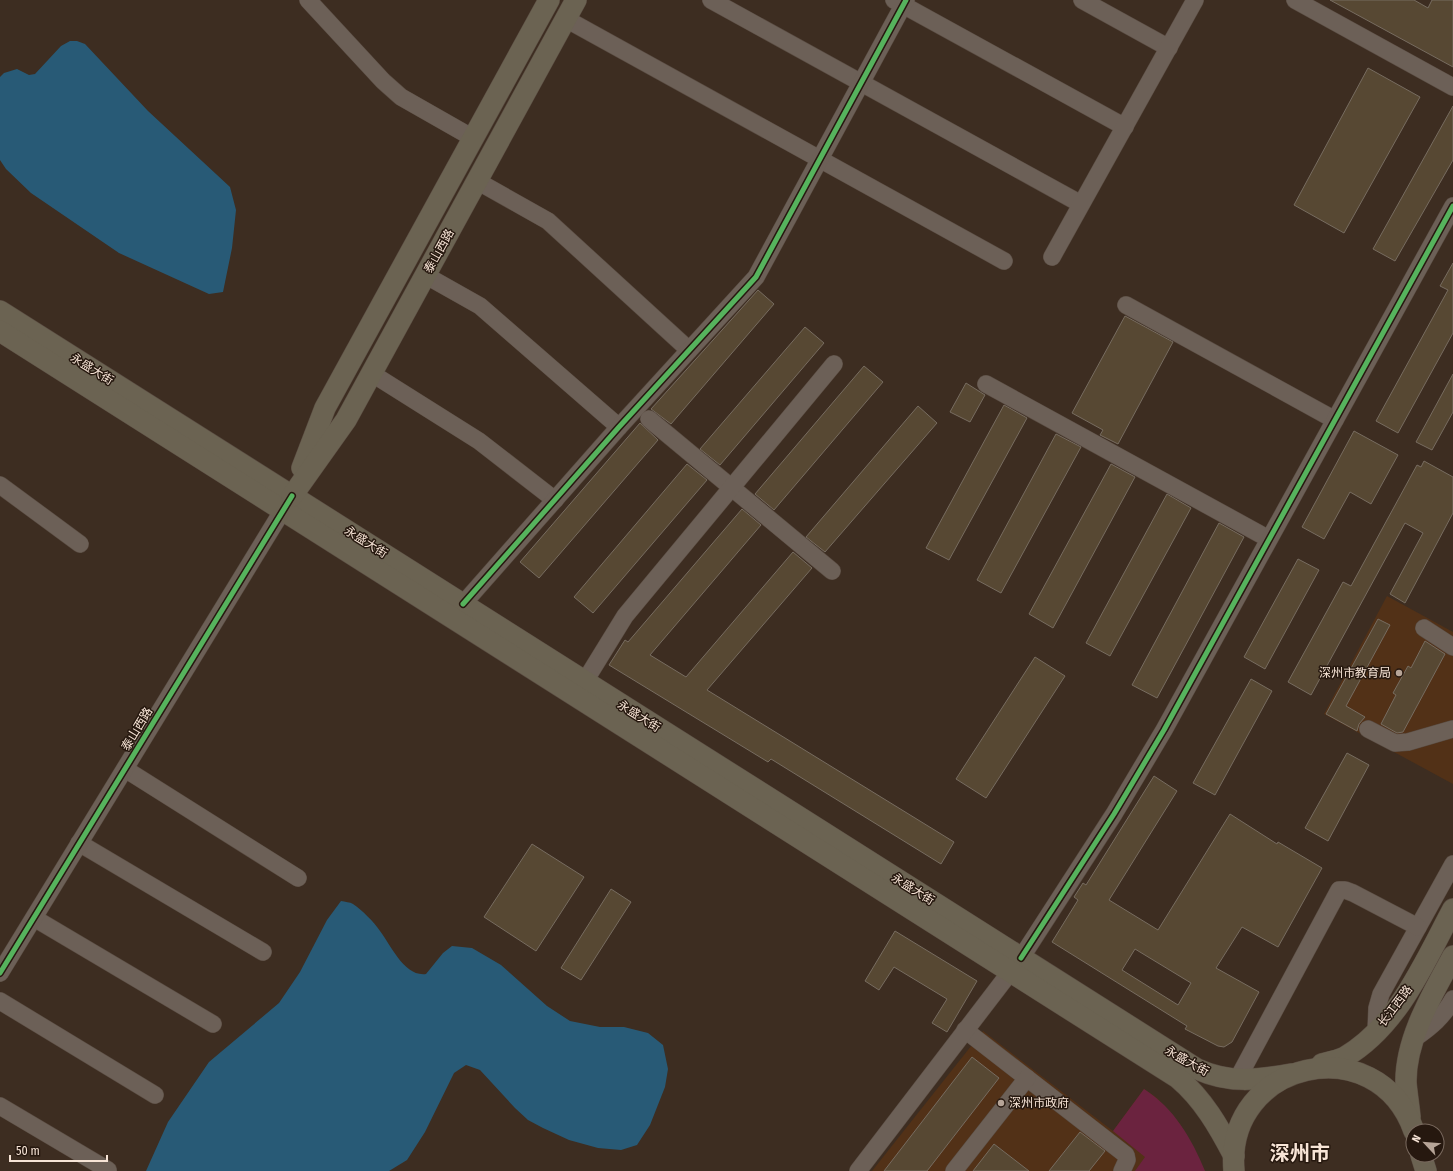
<svg xmlns="http://www.w3.org/2000/svg" width="1453" height="1171" font-family="'Fira Sans Condensed','Noto Sans SC',sans-serif">
<style>
.built{fill:#523117}
.green{fill:#6b233f}
.water{fill:#285a76}
.building{fill:#574833;stroke:#776c60;fill-rule:evenodd}
.lines{fill:none;stroke-linecap:round;stroke-linejoin:round}
.minor-casing{stroke:#594b41;stroke-width:18}
.major-casing{stroke:#594b41;stroke-width:22}
.minor{stroke:#6c6057;stroke-width:17}
.major{stroke:#6b6352;stroke-width:21}
.cycleway-casing{stroke:#26180f;stroke-width:8}
.cycleway{stroke:#56b35d;stroke-width:5}
.poi-dot{fill:#b6a497;stroke:#26180f;stroke-width:1.5}
.labels{text-anchor:middle;stroke-width:3;stroke-linejoin:round;paint-order:stroke}
.street-label{font-size:12px;fill:#f7e4d6;stroke:#26180f}
.poi-label{font-size:12px;fill:#f7e4d6;stroke:#26180f;text-anchor:end}
.town-label{font-size:20px;font-weight:bold;fill:#f7e4d6;stroke:#26180f}
</style>
<rect width="100%" height="100%" fill="#3d2d21"/>
<g class="built">
<path d="M1387,596L1453,632V784L1324,714Z"/>
<path d="M983,1031L1113,1131L1144,1089L1157,1098L1180,1124L1205,1171H872Z"/>
</g>
<path class="green" d="M1144,1089C1174,1108 1192,1139 1205,1171H1135L1145,1157L1113,1131Z"/>
<g class="water">
<path d="M70,41H77L85,44L148,111L230,187L236,210L232,248L223,292L209,294L119,253L31,193L6,169L0,160V77L4,73L17,69L29,75L35,74L61,46Z"/>
<path d="M341,901C345,902 350,902 353,904C362,910 374,922 380,931C391,945 404,977 426,974L443,953L452,946L472,948L501,965L547,1006L570,1021L600,1027H624L648,1033L663,1045L668,1069L665,1087L650,1125L637,1145L621,1150L598,1148L569,1140L543,1128L528,1120L515,1108L480,1070L466,1065L454,1073L425,1132L407,1160L389,1171H146L168,1122L209,1062L279,1003L300,972L327,920Z"/>
</g>
<g class="building">
<path d="M1330,0H1414L1428,8L1432,0H1453V67Z"/>
<path d="M1368,68L1420,97L1344,233L1294,205Z"/>
<path d="M1453,106V160L1395,261L1373,249Z"/>
<path d="M1453,263V333L1398,433L1376,421L1448,290L1440,286Z"/>
<path d="M758,290L774,304L671,424L651,409Z"/>
<path d="M1125,316L1173,342L1118,444L1100,435L1103,430L1072,413Z"/>
<path d="M805,327L824,343L720,465L700,449Z"/>
<path d="M864,366L883,382L774,510L755,494Z"/>
<path d="M1453,374V412L1432,450L1416,442Z"/>
<path d="M966,383L985,395L970,422L950,412Z"/>
<path d="M1004,405L1027,418L949,560L926,548Z"/>
<path d="M918,406L937,423L825,552L806,537Z"/>
<path d="M640,423L658,440L539,578L520,562Z"/>
<path d="M1354,431L1398,455L1371,504L1350,492L1324,539L1302,527Z"/>
<path d="M1056,434L1081,447L1001,593L977,580Z"/>
<path d="M1424,461L1453,477V513L1405,603L1390,594L1423,533L1405,523L1311,695L1288,682L1343,582L1351,586L1417,465L1421,467Z"/>
<path d="M687,464L707,480L593,613L574,597Z"/>
<path d="M1111,464L1135,477L1053,628L1029,614Z"/>
<path d="M1167,494L1191,508L1110,656L1086,643Z"/>
<path d="M742,509L761,525L650,655L686,677L793,552L812,568L707,690L954,842L941,864L771,759L768,762L609,665L625,640L628,642Z"/>
<path d="M1219,523L1244,537L1157,698L1132,685Z"/>
<path d="M1298,559L1319,570L1265,669L1244,657Z"/>
<path d="M1378,619L1390,625L1346,706L1365,717L1359,724L1357,731L1326,714Z"/>
<path d="M1425,641L1445,654L1403,732L1397,733L1381,724L1396,695L1393,693L1408,666L1411,668Z"/>
<path d="M1035,657L1065,676L986,798L956,779Z"/>
<path d="M1251,679L1272,691L1215,795L1193,783Z"/>
<path d="M1347,753L1369,765L1328,841L1305,828Z"/>
<path d="M1154,776L1177,791L1109,900L1158,930L1230,814L1277,844L1278,842L1322,868L1278,947L1242,927L1216,968L1259,992L1232,1042L1224,1047L1218,1046L1185,1029L1187,1026L1052,942L1078,900L1074,897L1083,883L1086,885ZM1135,949L1191,983L1178,1005L1122,970Z"/>
<path d="M532,844L584,877L536,951L484,917Z"/>
<path d="M611,889L631,902L581,980L561,968Z"/>
<path d="M895,931L977,981L947,1032L932,1023L947,999L894,967L879,990L865,981Z"/>
<path d="M972,1057L999,1078L927,1171H884Z"/>
<path d="M1080,1132L1105,1151L1089,1171H1049Z"/>
<path d="M994,1144L1029,1171H973Z"/>
</g>
<g class="lines">
<defs>
<g id="minor">
<path d="M308,0L383,81L401,97L473,138"/>
<path d="M711,0L1081,204"/>
<path d="M894,0L1125,127"/>
<path d="M1082,0L1169,48"/>
<path d="M1295,0L1453,87"/>
<path d="M566,19L1004,261"/>
<path d="M477,181L548,221L689,350"/>
<path d="M1052,257L1195,0"/>
<path d="M425,275L480,306L619,427"/>
<path d="M1126,305L1335,420"/>
<path d="M371,373L479,441L555,500"/>
<path d="M986,384L1269,539"/>
<path d="M649,419L832,571"/>
<path d="M0,485L80,544"/>
<path d="M463,604L619,427L756,277L906,0"/>
<path d="M1424,628L1453,647"/>
<path d="M585,681L625,616L834,364"/>
<path d="M1368,729L1395,743L1408,742L1453,729"/>
<path d="M125,769L298,878"/>
<path d="M79,843L263,952"/>
<path d="M34,918L213,1024"/>
<path d="M1021,958L1114,814L1164,730L1453,206"/>
<path d="M0,973L289,500"/>
<path d="M0,1001L155,1095"/>
<path d="M965,1030L1126,1155L1127,1160L1122,1171"/>
<path d="M1376,1031L1377,1008L1381,994L1453,864"/>
<path d="M1415,1038C1431,1027 1443,1017 1453,999"/>
<path d="M1237,1080L1339,890H1345L1353,893L1418,927"/>
<path d="M0,1106L108,1170"/>
<path d="M858,1171L1011,971"/>
<path d="M954,1171L1027,1078"/>
</g>
<g id="major">
<path d="M0,311L1197,1069C1230,1084 1257,1080 1291,1074"/>
<path d="M0,331L1178,1078C1203,1099 1219,1127 1234,1156"/>
<path d="M302,468L325,408L549,0"/>
<path d="M292,496L346,420L576,0"/>
<path d="M1322,1064C1330,1062 1339,1060 1345,1057C1399,1025 1425,961 1453,909"/>
<path d="M1410,1117C1409,1106 1407,1094 1406,1083C1405,1039 1433,993 1453,956"/>
<path d="M1421,1155L1426,1171"/>
<path d="M1234,1171C1224,1061 1377,1026 1414,1131"/>
</g>
</defs>
<use href="#minor" class="minor-casing"/>
<use href="#major" class="major-casing"/>
<use href="#minor" class="minor"/>
<use href="#major" class="major"/>
<defs>
<g id="cycleway">
<path d="M463,604L619,427L756,277L906,0"/>
<path d="M1021,958L1114,814L1164,730L1453,206"/>
<path d="M0,973L292,496"/>
</g>
</defs>
<use href="#cycleway" class="cycleway-casing"/>
<use href="#cycleway" class="cycleway"/>
</g>
<g class="poi-dot">
<circle cx="1399" cy="673" r="4"/>
<circle cx="1001" cy="1103" r="4"/>
</g>
<g class="labels">
<g class="street-label">
<text transform="translate(439 251) rotate(-61)" y="4">泰山西路</text>
<text transform="translate(92 369) rotate(32)" y="4">永盛大街</text>
<text transform="translate(366 542) rotate(32)" y="4">永盛大街</text>
<text transform="translate(639 716) rotate(32)" y="4">永盛大街</text>
<text transform="translate(137 729) rotate(-59)" y="4">泰山西路</text>
<text transform="translate(913 889) rotate(32)" y="4">永盛大街</text>
<text transform="translate(1395 1006) rotate(-53)" y="4">长江西路</text>
<text transform="translate(1187 1061) rotate(29)" y="4">永盛大街</text>
</g>
<g class="poi-label">
<text x="1391" y="677">深州市教育局</text>
<text x="1009" y="1107" text-anchor="start">深州市政府</text>
</g>
<g class="town-label">
<text x="1300" y="1160">深州市</text>
</g>
</g>
<g transform="translate(1425 1143) rotate(296)"><circle r="19" fill="#26180f" stroke="#7a6a5f"/>
<path d="M0-3L7 15L0 10L-7 15Z" fill="#b6a497"/>
<text y="-6" font-size="11" font-weight="bold" text-anchor="middle" fill="#f7e4d6">N</text>
</g>
<path d="M10 1155v6h97v-6" fill="none" stroke="#f7e4d6" stroke-width="2"/>
<text x="16" y="1155" font-size="12" fill="#f7e4d6" stroke="#26180f" stroke-width="3" paint-order="stroke">50 m</text>
</svg>
